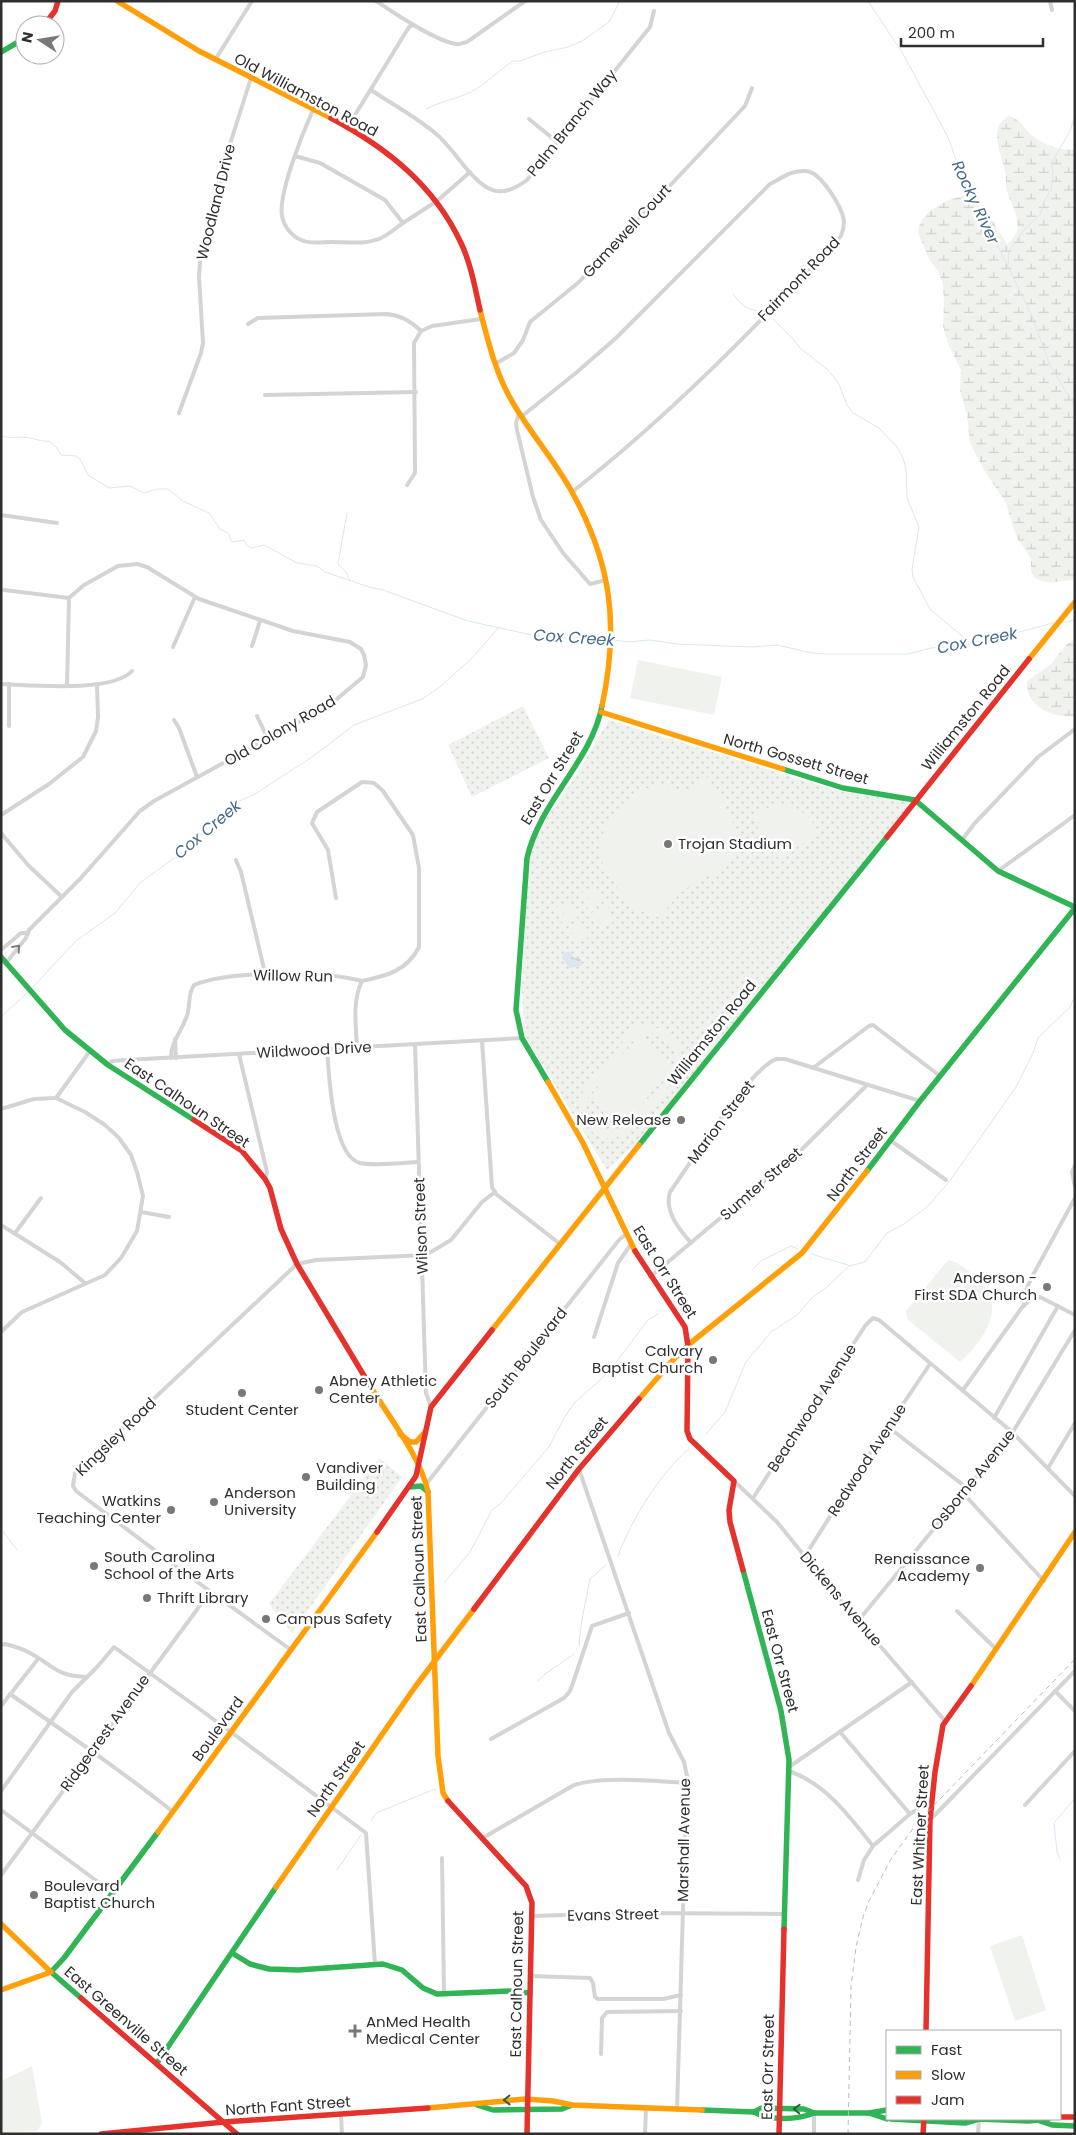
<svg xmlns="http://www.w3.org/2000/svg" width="1076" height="2135" font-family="Poppins,sans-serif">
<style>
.green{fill:url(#green-dots)}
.wetland{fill:url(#wetland-marsh)}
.pitch{fill:#f0f3ed;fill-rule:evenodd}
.water{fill:url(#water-ripples)}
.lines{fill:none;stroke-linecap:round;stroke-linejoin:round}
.stream{stroke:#dbe6f0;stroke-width:1}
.street{stroke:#d4d4d4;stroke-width:4}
.fast{stroke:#30b455;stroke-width:5.5}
.slow{stroke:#ff9f0a;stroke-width:5.5}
.jam{stroke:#e5322d;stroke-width:5.5}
.rail{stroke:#bbb;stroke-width:1;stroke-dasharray:5 4;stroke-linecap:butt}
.oneway{stroke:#797979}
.oneway2{stroke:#2f5e3c}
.poi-dot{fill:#787878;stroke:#fff;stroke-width:2}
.labels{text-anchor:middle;stroke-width:5;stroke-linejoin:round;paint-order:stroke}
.street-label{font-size:15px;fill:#2f2f2f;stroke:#fff}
.poi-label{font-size:15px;fill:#2f2f2f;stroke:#fff;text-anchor:start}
.water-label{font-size:16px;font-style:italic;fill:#446a89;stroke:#fff}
</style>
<defs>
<pattern id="green-dots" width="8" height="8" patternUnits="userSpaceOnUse" patternTransform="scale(1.25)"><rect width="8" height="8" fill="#f0f3ed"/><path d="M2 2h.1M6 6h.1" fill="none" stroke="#ced1cc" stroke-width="1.8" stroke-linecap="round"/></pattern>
<pattern id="wetland-marsh" width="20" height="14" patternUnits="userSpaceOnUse" patternTransform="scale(1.25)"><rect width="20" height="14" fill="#f0f3ed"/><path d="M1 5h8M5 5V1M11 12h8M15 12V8" fill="none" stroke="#ced1cc"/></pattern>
<pattern id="water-ripples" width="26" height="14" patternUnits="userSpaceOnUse" patternTransform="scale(1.25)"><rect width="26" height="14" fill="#dbe6f0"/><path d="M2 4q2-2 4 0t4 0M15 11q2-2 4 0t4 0" fill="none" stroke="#bcc6ce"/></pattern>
</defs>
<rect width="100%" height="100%" fill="#fff"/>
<g class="green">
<path d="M523,706L549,758L472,797L448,745Z"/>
<path d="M609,720L838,791L915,800L649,1131L607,1170L524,1034L522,987L527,877L534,836L575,777Z"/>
<path d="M379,1458L402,1477L292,1633L269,1604Z"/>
</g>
<g class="wetland">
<path d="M1009,116C1022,120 1023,128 1033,136C1044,145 1061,151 1075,149V580C1060,580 1047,587 1034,577L1031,571V559L1017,538L1005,501L984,470L970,443L967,415L960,391L961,370L948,344L943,326L944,303L943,284L938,271L929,259L918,233C919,209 952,197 972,194L976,195C988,210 996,228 1007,244C1028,229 1012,208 1007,191C1005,186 1006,182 1006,176C1004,158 985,128 1009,116Z"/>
<path d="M1075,639V716C1053,719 1025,706 1027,681L1051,664L1066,645Z"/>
</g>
<g class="pitch">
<path d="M638,660L722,677L714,715L630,698Z"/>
<path d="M708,777C722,801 755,843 723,867C711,876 695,881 683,891C674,898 667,909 660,918L628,906L599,857C596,831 624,793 651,787C662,784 674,788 685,791Z"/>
<path d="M780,805C799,807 812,816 818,834L779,858L775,856L752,818L762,809Z"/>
<path d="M594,885L598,892L583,901L579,894Z"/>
<path d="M600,894L604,901L589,910L585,903Z"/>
<path d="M569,901L573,907L558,916L554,909Z"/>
<path d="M606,904L610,911L595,920L591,913Z"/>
<path d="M574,910L578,917L564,926L560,919Z"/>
<path d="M611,914L615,921L601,929L597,923Z"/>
<path d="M580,920L584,926L570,935L566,929Z"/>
<path d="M586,929L590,936L575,945L571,938Z"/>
<path d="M638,1023C650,1032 665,1021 678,1041C682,1049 684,1059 681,1067C677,1079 641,1124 631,1131C623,1137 611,1140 602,1137C579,1129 587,1112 575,1102ZM646,1033H653L674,1049L676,1058L675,1065L670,1074L628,1126L614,1132H606L594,1125L587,1113L586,1102L589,1096L633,1040Z"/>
<path d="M638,1037L673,1065L625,1126L589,1098Z"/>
<path d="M948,1260C958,1262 967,1269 975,1276C979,1281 985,1285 988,1290C1002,1316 978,1346 960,1362L907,1319L906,1311Z"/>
<path d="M1022,1935L1046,2010L1015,2021L990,1946Z"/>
<path d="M32,2066L42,2123L37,2131L1,2133V2081Z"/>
</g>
<path class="water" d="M566,952H570L574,958L580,959L582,961L581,966L569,968L562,958L563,954Z"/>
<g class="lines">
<g class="stream">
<path d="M868,1L903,54L948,137L963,179L995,240L1032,316L1049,363L1075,407"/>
<path d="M426,109C441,101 456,99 471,92C486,84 498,71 513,61H520L544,52L568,47L582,41L609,22L620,1"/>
<path d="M1008,265L1009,251L1023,231L1040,215L1045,200L1051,190L1053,179L1052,162L1070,131L1075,115"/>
<path d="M733,294C742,306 747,310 761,311"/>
<path d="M773,319L792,338L801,349L827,369L838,382L847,405L853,413L879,428L897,447L903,458L906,469L907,498L919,527L912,569L913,577L930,609L969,642"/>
<path d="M1,436C11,439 20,436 30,438C37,439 41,442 49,441L57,448L61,455L76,456L80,459L88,475L109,488L130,486L144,493L158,489H168L183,501L209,513L220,529L228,533L232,542L244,540L247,546L253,548L264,545L297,563L317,566L325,572L369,587L383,590L468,621L541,637L609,639"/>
<path d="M347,513L338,564L346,572L350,581"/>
<path d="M1062,623L1075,620"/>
<path d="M613,640L629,642L649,640L677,644L752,647L777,645L812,653L827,654H908L931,648L960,646L997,638L1053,623"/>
<path d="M31,989L76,941L115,913L140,883L181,853L237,802L255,794L312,757L354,725L422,699L440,687L472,658L499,627"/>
<path d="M1,1017L28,992"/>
<path d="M811,1254L848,1265"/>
<path d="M753,1269L761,1261L791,1246L798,1249"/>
<path d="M706,1434L725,1412L746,1362L771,1332L797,1315L813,1297L826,1288L849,1266L865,1262L887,1233L904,1224L927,1207L949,1182L1016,1087L1033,1053L1038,1038L1070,1007L1075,996"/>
<path d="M1,1529L17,1550"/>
<path d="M618,1556C631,1520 660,1473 689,1449"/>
<path d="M444,1583L470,1552L492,1510L500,1504L549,1447L564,1418L575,1402L608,1373L648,1320L658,1314"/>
<path d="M579,1646C580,1623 586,1602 590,1579L606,1565"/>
<path d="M538,1681L545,1674L574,1654"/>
<path d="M371,1821L376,1813L435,1789"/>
<path d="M1060,1859L1057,1852L1054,1823L1075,1798"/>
<path d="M337,1870L361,1835"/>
</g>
<g class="street">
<path d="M376,1C394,13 435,41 456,44C459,45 463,43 467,42L525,1"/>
<path d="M1050,1L1052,10"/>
<path d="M215,60L252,1"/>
<path d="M371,90C392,104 416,117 435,133C454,148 467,176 488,188C502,196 516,188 527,180L650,27L654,11"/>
<path d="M529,119L557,142"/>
<path d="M347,128L409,27L413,25"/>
<path d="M295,156L320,163L385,200L403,223C396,228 388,235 381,238C366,245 346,242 331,242C323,242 312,244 304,241C293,238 284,227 282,216C278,194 303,132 313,110"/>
<path d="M403,223L437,201L470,172"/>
<path d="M248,324L258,318L386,314C401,315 411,321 421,331"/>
<path d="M495,364L514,353L523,340L530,322L579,282L745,106L752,88"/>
<path d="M265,395L416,392"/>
<path d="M179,413L201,353L203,343L199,277L200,262L230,144L251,78"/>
<path d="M519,413L516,423L517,430L533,497L541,520L563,553L590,584L606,580"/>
<path d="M521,417L577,372L616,338L770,184C782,178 791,170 806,171C821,172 842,207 844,221C844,227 843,231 841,236C756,327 669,416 572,492"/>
<path d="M407,485L415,473L414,343L421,331L432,326L481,319"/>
<path d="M1,515L57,523"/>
<path d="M4,590L69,598"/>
<path d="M252,646L260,621"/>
<path d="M173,647L195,597"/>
<path d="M1,684C31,685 112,693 132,671"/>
<path d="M9,684V726"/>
<path d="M257,716L268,739"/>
<path d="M174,720L179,728L197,777"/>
<path d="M1,815L49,784L83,757L96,731L98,717L97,685"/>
<path d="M1,833L28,865L62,897"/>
<path d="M962,840L974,824L1038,757L1075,729"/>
<path d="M236,860L241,872L265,973"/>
<path d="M998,871L1075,815"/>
<path d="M336,898L328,850L312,823L317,812L362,782L374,783L383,791L413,835L419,868V947C407,971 386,976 362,981C352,1001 356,1026 357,1047"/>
<path d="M1,950L21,933H28"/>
<path d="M6,963L26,938L29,930L80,879L140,811L154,801L331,704L363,677L366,665L364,655L361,649L350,642L293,631L199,599L147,567L137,564L118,566L84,585L69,598L67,686"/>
<path d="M175,1039L176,1058"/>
<path d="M482,1041L492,1187L496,1194L560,1244"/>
<path d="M415,1044L426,1393L431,1407"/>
<path d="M327,1049C329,1073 332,1156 360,1163C374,1166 403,1163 418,1162"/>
<path d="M239,1054L267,1172L265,1179"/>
<path d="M171,1058C171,1040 184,1029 188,1012C190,1003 188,994 194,985C232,970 323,971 362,981"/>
<path d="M108,1065L112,1061L126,1060L522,1038"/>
<path d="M813,1068L869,1026L873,1025L940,1076"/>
<path d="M1,1109L34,1099L56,1098L90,1051"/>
<path d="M890,1140L946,1180"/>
<path d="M1075,1165L1072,1172L1075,1187"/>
<path d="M141,1212L169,1217"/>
<path d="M1,1225L60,1262L85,1283"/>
<path d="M15,1233L41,1198"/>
<path d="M691,1243C679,1229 664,1211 670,1192C688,1167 751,1066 777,1059C780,1059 782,1059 785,1059L920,1101"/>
<path d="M650,1277L799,1152L867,1085"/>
<path d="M1024,1306L1026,1290L1033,1275L1075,1198"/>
<path d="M2,1331L22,1312L105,1275L121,1258L137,1231L143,1196L137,1172L131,1155L119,1138L105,1125L85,1112L56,1098"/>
<path d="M594,1337L618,1263L631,1244"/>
<path d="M963,1390L1023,1306L1033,1298L1040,1297L1075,1315"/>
<path d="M994,1418L1058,1306"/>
<path d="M888,1427L967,1488"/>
<path d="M1048,1468L1075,1423"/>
<path d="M579,1469L669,1733L684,1762L687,1776L677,2110"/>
<path d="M734,1481L777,1522L842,1602L945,1721"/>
<path d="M427,1483L619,1240L626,1234"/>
<path d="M963,1493L1044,1581"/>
<path d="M753,1498L865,1326L873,1318L879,1320L1012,1432L1075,1496"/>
<path d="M805,1556L874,1447L930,1364"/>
<path d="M957,1611L996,1649"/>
<path d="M858,1621L1011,1435L1075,1330"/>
<path d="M1,1645L5,1644C13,1646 21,1648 28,1652C54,1665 54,1676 87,1677"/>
<path d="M291,1650L185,1573L76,1491L73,1486L75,1473L297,1264L316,1260L426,1255L451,1240L482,1202L495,1192"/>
<path d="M1055,1691L1075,1711"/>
<path d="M10,1694C65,1732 120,1770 172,1811"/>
<path d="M1,1706L38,1659"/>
<path d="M840,1732L910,1814"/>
<path d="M491,1739L564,1698L570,1691L573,1683L592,1626L629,1613"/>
<path d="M789,1767L912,1682"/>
<path d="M789,1771C826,1784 849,1816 873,1846"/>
<path d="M1,1791L72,1692L98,1666L114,1647L231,1732L366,1833L375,1965"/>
<path d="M1025,1805L1075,1751"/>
<path d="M1,1810L113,1893"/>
<path d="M930,1820L1075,1671"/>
<path d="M481,1839L574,1785C602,1776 656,1781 687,1783"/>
<path d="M442,1858L444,1994"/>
<path d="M1,1875L210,1592"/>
<path d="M858,1880L864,1860L873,1846L910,1814L921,1807L932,1804"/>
<path d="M532,1916L631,1913L785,1914"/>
<path d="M530,1976L590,1978L593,1983L595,1997L598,1999H663L681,1995"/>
<path d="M601,2054L602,2018L607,2012L681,2011"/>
<path d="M341,2115L342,2134"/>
<path d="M645,2134L646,2108"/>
<path d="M814,2134V2113"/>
<path d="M978,2134L979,2119"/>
</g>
<g class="fast">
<path d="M1,52L25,38"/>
<path d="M783,769L843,788L915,800L998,871L1075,907"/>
<path d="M1,957L65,1030L108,1065L194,1120"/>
<path d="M548,1082L522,1038L516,1010L527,858C540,801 591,762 602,706"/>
<path d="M639,1145L887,837"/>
<path d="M867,1171L920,1101L1075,908"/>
<path d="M410,1487L421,1486L428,1492"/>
<path d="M743,1570L781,1711L789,1760L784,1929"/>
<path d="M232,1953L250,1964L269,1969L298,1970L383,1964L402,1970L423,1988L437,1994L512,1991L530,1993"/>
<path d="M81,1998L51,1972L64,1958L158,1832"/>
<path d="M157,2063L276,1887"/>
<path d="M477,2105L493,2110L562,2109L572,2105"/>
<path d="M702,2110L754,2112L762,2108L804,2109L814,2113H869L887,2110"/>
<path d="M754,2112C771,2121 797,2120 814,2113"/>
<path d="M869,2113L887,2119"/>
<path d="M891,2119L965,2123L979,2119"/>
<path d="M978,2119L1028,2121L1048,2119"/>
<path d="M1040,2121L1052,2125L1075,2126"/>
</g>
<g class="slow">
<path d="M117,1L199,51L331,118"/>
<path d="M480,310C488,341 496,375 513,403C531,434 555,461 572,492C612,564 619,626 602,706"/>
<path d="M1029,659L1075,602"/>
<path d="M601,712L783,769"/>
<path d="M548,1082L583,1143L635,1251"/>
<path d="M492,1330L639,1145"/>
<path d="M369,1384C389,1418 420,1455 428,1492L438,1756L443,1793L448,1801"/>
<path d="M639,1399L673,1360L693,1341L802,1253L867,1171"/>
<path d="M400,1434L410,1442H416L425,1432"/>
<path d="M971,1686L1075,1532"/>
<path d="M158,1832L377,1532"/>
<path d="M276,1887L415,1687L474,1609"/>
<path d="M1,1924L51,1972L1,1990"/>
<path d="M428,2108L525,2099L553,2101L572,2105L702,2110"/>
</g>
<g class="jam">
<path d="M44,25L55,11L58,1"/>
<path d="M331,118C387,148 434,185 461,243C471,264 475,288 480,310"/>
<path d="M887,837L1029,659"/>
<path d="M194,1120L242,1151L265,1179L270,1188L281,1229L297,1264L369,1384"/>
<path d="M635,1251L685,1327L688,1346L687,1431L690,1439L734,1481L729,1510L730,1522L743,1570"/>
<path d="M377,1532L416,1476L431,1407L492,1330"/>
<path d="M474,1609L579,1469L639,1399"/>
<path d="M448,1801L526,1886L532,1903L527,2134"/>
<path d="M81,1998L237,2134"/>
<path d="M926,2031L930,1820L935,1772L943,1725L971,1686"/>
<path d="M1060,2117H1075"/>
<path d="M101,2134L224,2122L428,2108"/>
<path d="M779,2134L784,1929"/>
<path d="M923,2134L924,2119"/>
</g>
<path class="rail" d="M848,2134L851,1987L856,1947L863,1917L869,1901L891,1859L917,1823L1075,1659"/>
</g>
<defs><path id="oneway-chevron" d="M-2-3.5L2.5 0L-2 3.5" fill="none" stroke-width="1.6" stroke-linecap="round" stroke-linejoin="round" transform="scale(1.25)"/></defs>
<use class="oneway" href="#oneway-chevron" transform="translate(17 948) rotate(-49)"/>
<g class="oneway2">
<use href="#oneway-chevron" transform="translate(507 2100) rotate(179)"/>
<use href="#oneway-chevron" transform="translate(797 2109) rotate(-178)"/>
</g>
<g class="poi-dot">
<circle cx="668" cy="844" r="5"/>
<circle cx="681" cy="1120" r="5"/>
<circle cx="1047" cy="1287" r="5"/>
<circle cx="713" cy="1360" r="5"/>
<circle cx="319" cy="1390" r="5"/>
<circle cx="242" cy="1393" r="5"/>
<circle cx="306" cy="1477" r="5"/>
<circle cx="214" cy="1502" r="5"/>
<circle cx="171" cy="1510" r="5"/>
<circle cx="94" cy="1566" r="5"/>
<circle cx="980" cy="1568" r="5"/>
<circle cx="147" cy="1598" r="5"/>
<circle cx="266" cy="1619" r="5"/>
<circle cx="34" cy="1895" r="5"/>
<path d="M352.5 2023.5h5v5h5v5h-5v5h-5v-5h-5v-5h5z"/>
</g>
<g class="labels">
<g class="street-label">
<text transform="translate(306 95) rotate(28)" y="5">Old Williamston Road</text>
<text transform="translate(572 123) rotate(-51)" y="5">Palm Branch Way</text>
<text transform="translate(216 202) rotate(-76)" y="5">Woodland Drive</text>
<text transform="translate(627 231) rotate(-47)" y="5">Gamewell Court</text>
<text transform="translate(799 279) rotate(-46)" y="5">Fairmont Road</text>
<text transform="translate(966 718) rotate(-51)" y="5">Williamston Road</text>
<text transform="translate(280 731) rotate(-30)" y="5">Old Colony Road</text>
<text transform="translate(796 759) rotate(16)" y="5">North Gossett Street</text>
<text transform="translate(552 778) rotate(-59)" y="5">East Orr Street</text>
<text transform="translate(293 976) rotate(1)" y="5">Willow Run</text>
<text transform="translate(712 1033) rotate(-51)" y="5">Williamston Road</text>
<text transform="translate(314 1050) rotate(-3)" y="5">Wildwood Drive</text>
<text transform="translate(187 1103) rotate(34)" y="5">East Calhoun Street</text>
<text transform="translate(721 1122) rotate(-53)" y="5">Marion Street</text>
<text transform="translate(857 1164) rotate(-53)" y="5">North Street</text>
<text transform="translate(761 1184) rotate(-41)" y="5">Sumter Street</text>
<text transform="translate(421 1226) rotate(-92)" y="5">Wilson Street</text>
<text transform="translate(665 1272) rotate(58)" y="5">East Orr Street</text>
<text transform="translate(526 1358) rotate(-52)" y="5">South Boulevard</text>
<text transform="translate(812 1408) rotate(-57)" y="5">Beachwood Avenue</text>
<text transform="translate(116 1437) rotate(-44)" y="5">Kingsley Road</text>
<text transform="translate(577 1453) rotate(-51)" y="5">North Street</text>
<text transform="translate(867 1460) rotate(-57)" y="5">Redwood Avenue</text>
<text transform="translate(973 1480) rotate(-51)" y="5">Osborne Avenue</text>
<text transform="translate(419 1569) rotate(-92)" y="5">East Calhoun Street</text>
<text transform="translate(841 1599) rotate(50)" y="5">Dickens Avenue</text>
<text transform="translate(780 1661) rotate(75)" y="5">East Orr Street</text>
<text transform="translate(218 1729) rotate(-54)" y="5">Boulevard</text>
<text transform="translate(105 1733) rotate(-54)" y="5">Ridgecrest Avenue</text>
<text transform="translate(336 1779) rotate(-55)" y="5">North Street</text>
<text transform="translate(920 1835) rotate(-87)" y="5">East Whitner Street</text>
<text transform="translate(684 1840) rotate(-89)" y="5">Marshall Avenue</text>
<text transform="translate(613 1915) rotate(-1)" y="5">Evans Street</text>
<text transform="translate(517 1984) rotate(-89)" y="5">East Calhoun Street</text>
<text transform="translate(126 2021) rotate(41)" y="5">East Greenville Street</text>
<text transform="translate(768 2067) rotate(-89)" y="5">East Orr Street</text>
<text transform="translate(288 2106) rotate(-4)" y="5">North Fant Street</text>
</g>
<g class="poi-label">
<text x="678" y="849">Trojan Stadium</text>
<text x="671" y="1125" text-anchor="end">New Release</text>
<text x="1037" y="1283" text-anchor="end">Anderson -<tspan x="1037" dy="17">First SDA Church</tspan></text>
<text x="703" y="1356" text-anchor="end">Calvary<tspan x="703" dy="17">Baptist Church</tspan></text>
<text x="329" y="1386">Abney Athletic<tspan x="329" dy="17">Center</tspan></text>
<text x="242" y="1415" text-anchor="middle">Student Center</text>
<text x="316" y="1473">Vandiver<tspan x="316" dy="17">Building</tspan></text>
<text x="224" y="1498">Anderson<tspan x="224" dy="17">University</tspan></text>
<text x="161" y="1506" text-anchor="end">Watkins<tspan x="161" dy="17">Teaching Center</tspan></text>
<text x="104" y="1562">South Carolina<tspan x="104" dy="17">School of the Arts</tspan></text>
<text x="970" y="1564" text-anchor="end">Renaissance<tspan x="970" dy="17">Academy</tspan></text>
<text x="157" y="1603">Thrift Library</text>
<text x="276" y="1624">Campus Safety</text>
<text x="44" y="1891">Boulevard<tspan x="44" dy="17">Baptist Church</tspan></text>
<text x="366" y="2027">AnMed Health<tspan x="366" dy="17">Medical Center</tspan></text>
</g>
<g class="water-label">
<text transform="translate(976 202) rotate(65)" y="6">Rocky River</text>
<text transform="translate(574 637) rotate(4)" y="6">Cox Creek</text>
<text transform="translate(977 640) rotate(-11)" y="6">Cox Creek</text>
<text transform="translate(207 829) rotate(-40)" y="6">Cox Creek</text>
</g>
</g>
<rect width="1076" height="2135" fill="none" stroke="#2f2f2f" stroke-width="5"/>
<rect x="886" y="2030" width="175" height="90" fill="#ffffff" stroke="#acacac"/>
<rect x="896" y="2046" width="25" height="8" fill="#30b455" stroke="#acacac"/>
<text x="931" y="2055" font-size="15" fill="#2f2f2f">Fast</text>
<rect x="896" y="2071" width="25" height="8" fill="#ff9f0a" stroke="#acacac"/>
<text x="931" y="2080" font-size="15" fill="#2f2f2f">Slow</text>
<rect x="896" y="2096" width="25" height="8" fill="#e5322d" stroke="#acacac"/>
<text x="931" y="2105" font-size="15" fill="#2f2f2f">Jam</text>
<g transform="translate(40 40) rotate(282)"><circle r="24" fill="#ffffff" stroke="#acacac"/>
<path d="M0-4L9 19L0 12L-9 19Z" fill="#787878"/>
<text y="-8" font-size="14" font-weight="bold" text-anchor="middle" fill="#2f2f2f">N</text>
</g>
<path d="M901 38v8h142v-8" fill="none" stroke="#2f2f2f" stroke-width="2.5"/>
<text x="908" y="38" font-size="15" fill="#2f2f2f" stroke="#ffffff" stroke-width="4" paint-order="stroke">200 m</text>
</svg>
